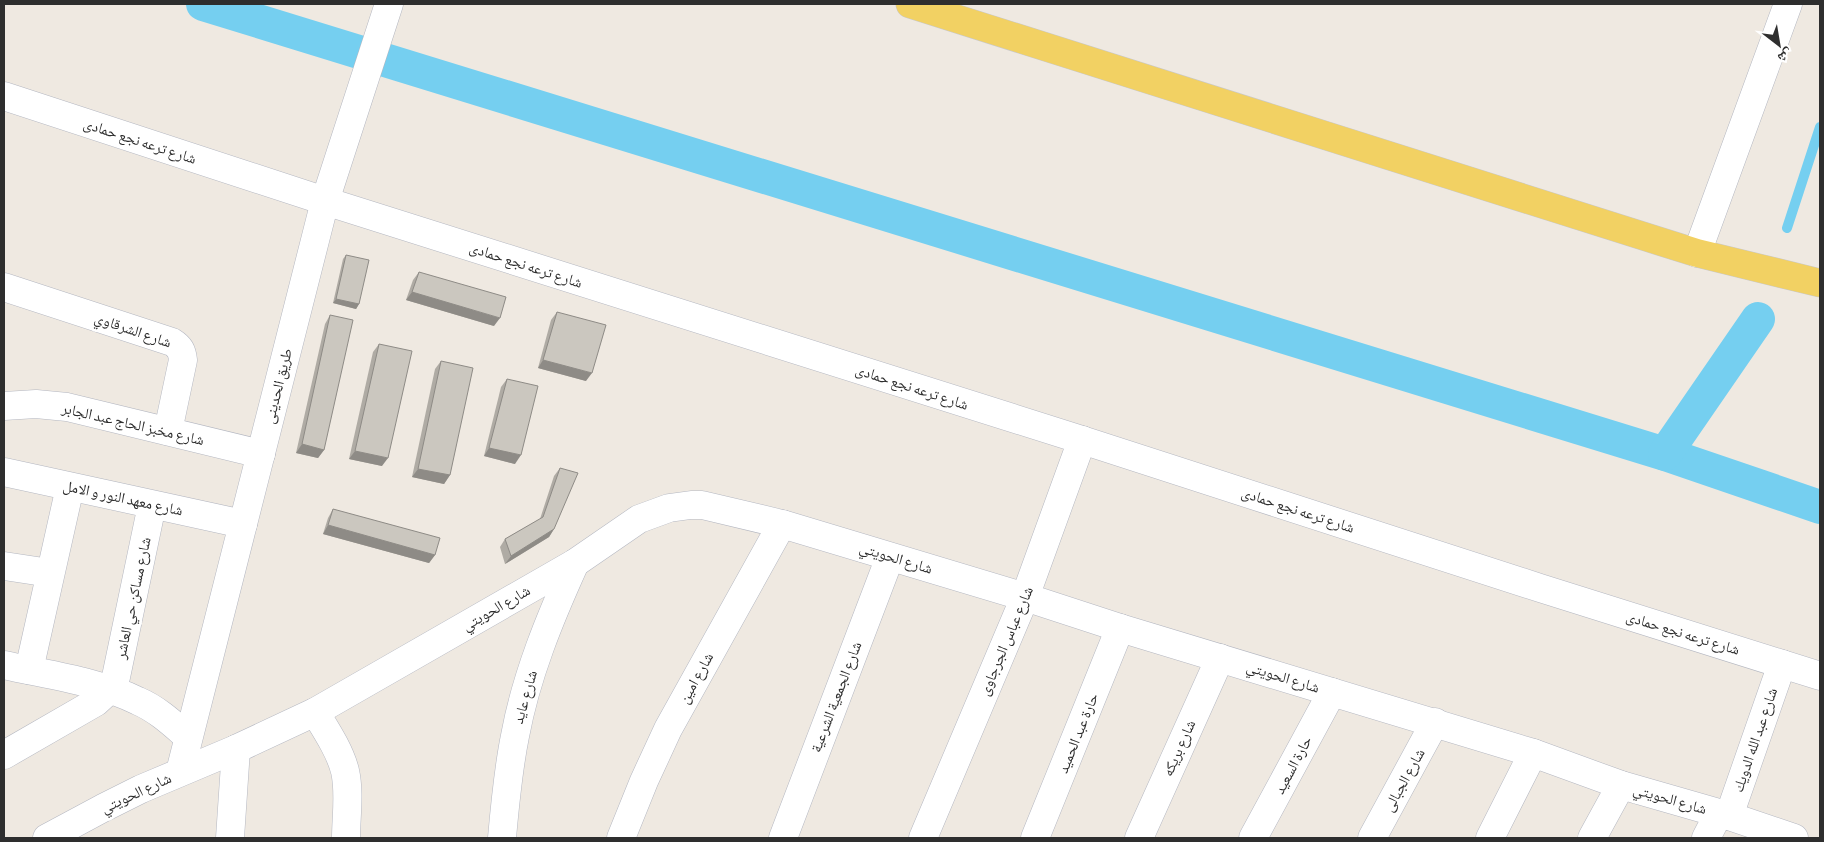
<svg xmlns="http://www.w3.org/2000/svg" width="1824" height="842" font-family="'Alegreya Sans','Noto Naskh Arabic',sans-serif">
<style>
.lines{fill:none;stroke-linecap:round;stroke-linejoin:round}
.stream{stroke:#75cff0;stroke-width:10}
.canal{stroke:#75cff0;stroke-width:34}
.minor-casing{stroke:#b4b7c1;stroke-width:29}
.tertiary-casing{stroke:#b4b7c1;stroke-width:29}
.primary-casing{stroke:#c9c9c9;stroke-width:29}
.minor{stroke:#fff;stroke-width:28}
.tertiary{stroke:#fff;stroke-width:28}
.primary{stroke:#f2d163;stroke-width:28}
.wall{fill:#afaba4}
.shaded-wall{fill:#8e8b86}
.building{fill:#cbc7bf;stroke:#8e8b86}
.labels{text-anchor:middle;stroke-width:5;stroke-linejoin:round;paint-order:stroke}
.street-label{font-size:15px;fill:#2e2e2e;stroke:#fff}
</style>
<rect width="100%" height="100%" fill="#efe9e1"/>
<g class="lines">
<path class="stream" d="M1787,228L1820,127"/>
<g class="canal">
<path d="M203,4L1665,454L1820,507"/>
<path d="M1665,454L1758,319"/>
</g>
<defs>
<g id="minor">
<path d="M4,287L172,342C180,347 182,351 183,360L168,431"/>
<path d="M4,406L36,404L67,407L261,454"/>
<path d="M4,472L243,524"/>
<path d="M4,566L50,573"/>
<path d="M4,665C48,675 97,681 138,701C157,709 173,724 188,737"/>
<path d="M29,670L70,487"/>
<path d="M315,712C326,730 340,751 345,771C350,793 346,817 346,838"/>
<path d="M4,755L96,702L110,689L116,677L152,505"/>
<path d="M1729,816L1782,664"/>
<path d="M47,838L103,808L141,789L236,749L315,712L575,563L639,519L669,508L691,505H702L782,524L1025,597L1120,628L1533,753L1621,785L1729,816L1794,838"/>
<path d="M230,838L236,749"/>
<path d="M502,838C505,804 508,770 515,736C526,676 550,618 575,563"/>
<path d="M621,838L644,781L668,729L782,524"/>
<path d="M783,838L890,557"/>
<path d="M923,838L1025,597L1082,440"/>
<path d="M1035,838L1120,628"/>
<path d="M1139,838L1220,658"/>
<path d="M1253,838L1332,692"/>
<path d="M1372,838L1435,722"/>
<path d="M1490,838L1533,753"/>
<path d="M1592,838L1621,785"/>
<path d="M1706,838L1719,813"/>
</g>
<g id="tertiary">
<path d="M4,96L325,201L1082,440L1540,588L1820,676"/>
<path d="M1697,253L1788,4"/>
<path d="M180,772L325,201L389,4"/>
</g>
<path id="primary" d="M910,4L1643,236L1697,253L1820,283"/>
</defs>
<use href="#minor" class="minor-casing"/>
<use href="#tertiary" class="tertiary-casing"/>
<use href="#primary" class="primary-casing"/>
<use href="#minor" class="minor"/>
<use href="#tertiary" class="tertiary"/>
<use href="#primary" class="primary"/>
</g>
<g class="wall">
<path d="M346,255L359,304L356,309L333,303L343,259Z"/>
<path d="M419,272L494,326L406,300L413,280Z"/>
<path d="M557,312L586,381L538,368L551,320Z"/>
<path d="M330,315L324,450L318,458L296,453L325,324Z"/>
<path d="M379,344L382,466L349,459L373,352Z"/>
<path d="M441,361L450,475L444,484L412,477L435,369Z"/>
<path d="M507,379L515,464L484,456L501,387Z"/>
<path d="M560,468L554,529L549,537L505,564L500,547L505,539L540,519L554,476Z"/>
<path d="M333,509L435,555L429,563L323,534L328,518Z"/>
</g>
<g class="shaded-wall">
<path d="M412,292L500,318L494,326L406,300Z"/>
<path d="M336,299L359,304L356,309L333,303Z"/>
<path d="M543,360L592,373L586,381L538,368Z"/>
<path d="M302,444L324,450L318,458L296,453Z"/>
<path d="M489,448L521,455L515,464L484,456Z"/>
<path d="M355,451L388,458L382,466L349,459Z"/>
<path d="M418,469L450,475L444,484L412,477Z"/>
<path d="M328,525L435,555L429,563L323,534Z"/>
<path d="M554,529L549,537L505,564L511,556Z"/>
</g>
<g class="building">
<path d="M346,255L369,260L359,304L336,299Z"/>
<path d="M419,272L506,297L500,318L412,292Z"/>
<path d="M557,312L606,325L592,373L543,360Z"/>
<path d="M330,315L353,320L324,450L302,444Z"/>
<path d="M379,344L412,351L388,458L355,451Z"/>
<path d="M441,361L473,368L450,475L418,469Z"/>
<path d="M507,379L538,386L521,455L489,448Z"/>
<path d="M560,468L578,473L554,529L511,556L505,539L543,517Z"/>
<path d="M333,509L440,538L435,555L328,525Z"/>
</g>
<g class="labels">
<g class="street-label">
<text transform="translate(140 141) rotate(18)" y="5">شارع ترعه نجع حمادى</text>
<text transform="translate(526 265) rotate(18)" y="5">شارع ترعه نجع حمادى</text>
<text transform="translate(133 330) rotate(19)" y="5">شارع الشرقاوي</text>
<text transform="translate(278 386) rotate(-76)" y="5">طريق الحدينى</text>
<text transform="translate(912 387) rotate(18)" y="5">شارع ترعه نجع حمادى</text>
<text transform="translate(133 424) rotate(13)" y="5">شارع مخبز الحاج عبد الجابر</text>
<text transform="translate(123 498) rotate(12)" y="5">شارع معهد النور و الامل</text>
<text transform="translate(1298 510) rotate(18)" y="5">شارع ترعه نجع حمادى</text>
<text transform="translate(896 558) rotate(17)" y="5">شارع الحويتي</text>
<text transform="translate(133 598) rotate(-78)" y="5">شارع مساكن حي العاشر</text>
<text transform="translate(496 608) rotate(-30)" y="5">شارع الحويتي</text>
<text transform="translate(1683 633) rotate(17)" y="5">شارع ترعه نجع حمادى</text>
<text transform="translate(1006 641) rotate(-67)" y="5">شارع عباس الجرجاوى</text>
<text transform="translate(1283 677) rotate(17)" y="5">شارع الحويتي</text>
<text transform="translate(696 678) rotate(-61)" y="5">شارع امين</text>
<text transform="translate(525 697) rotate(-74)" y="5">شارع عايد</text>
<text transform="translate(836 697) rotate(-69)" y="5">شارع الجمعية الشرعية</text>
<text transform="translate(1078 733) rotate(-68)" y="5">حارة عبد الحميد</text>
<text transform="translate(1755 740) rotate(-71)" y="5">شارع عبد الله الدويك</text>
<text transform="translate(1179 748) rotate(-66)" y="5">شارع بريكه</text>
<text transform="translate(1293 765) rotate(-62)" y="5">حارة السعيد</text>
<text transform="translate(1404 780) rotate(-61)" y="5">شارع الجبالى</text>
<text transform="translate(136 793) rotate(-25)" y="5">شارع الحويتي</text>
<text transform="translate(1670 799) rotate(16)" y="5">شارع الحويتي</text>
</g>
</g>
<rect width="1824" height="842" fill="none" stroke="#2e2e2e" stroke-width="10"/>
<g transform="translate(1779 45) rotate(149)" stroke="#ffffff" stroke-width="4" paint-order="stroke">
<path d="M0-4L9 19L0 12L-9 19Z" fill="#2e2e2e"/>
<text y="-8" font-size="14" font-weight="bold" text-anchor="middle" fill="#2e2e2e">ش</text>
</g>
</svg>
